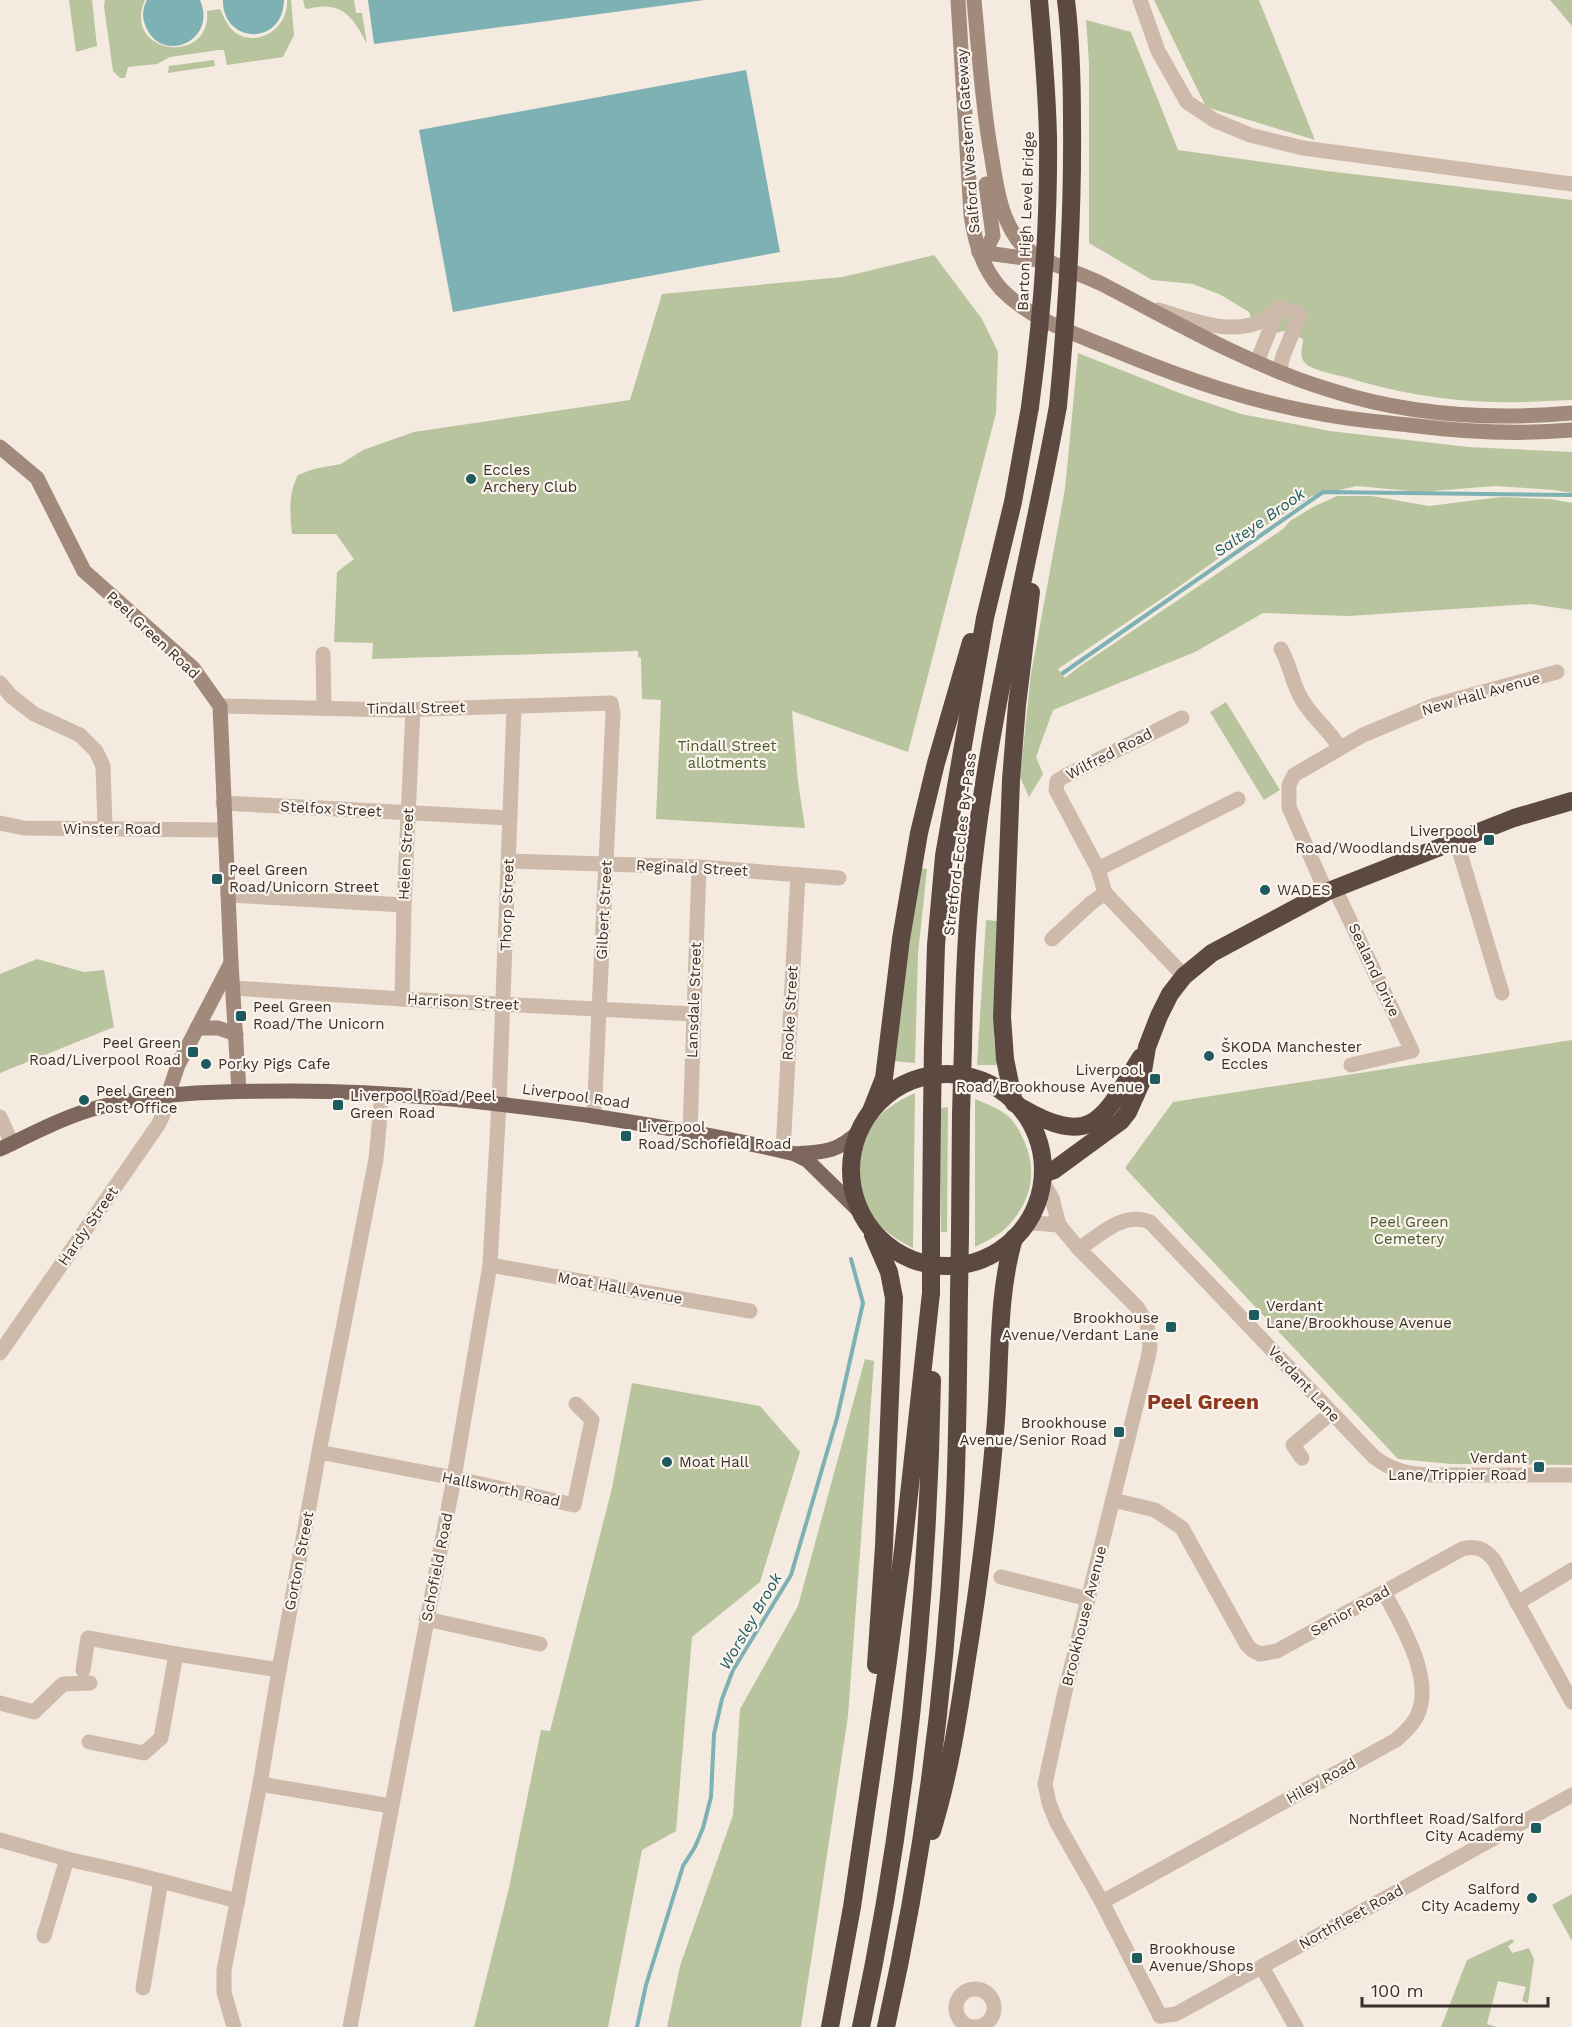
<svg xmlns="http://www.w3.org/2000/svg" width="1572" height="2027" font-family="'Work Sans',sans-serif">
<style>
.green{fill:#b8c49e}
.water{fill:#7db1b3}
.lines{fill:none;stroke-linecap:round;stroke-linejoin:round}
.stream{stroke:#7db1b3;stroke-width:4}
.street{stroke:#cdbaaa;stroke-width:15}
.secondary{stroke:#a1897b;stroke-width:15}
.primary{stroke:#7d665b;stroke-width:15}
.highway{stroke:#5c4941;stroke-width:18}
.highway-bridge{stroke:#5c4941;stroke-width:18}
.poi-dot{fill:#1d5b5f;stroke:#fbf4ed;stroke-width:2}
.labels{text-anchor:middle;stroke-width:4.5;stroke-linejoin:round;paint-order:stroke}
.street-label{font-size:15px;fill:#3b2f2a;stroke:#fbf4ed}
.poi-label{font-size:15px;fill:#3b2f2a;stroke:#fbf4ed;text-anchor:start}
.park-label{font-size:15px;fill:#4a5a2c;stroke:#fbf4ed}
.water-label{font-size:16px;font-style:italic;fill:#1d5b5f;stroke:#fbf4ed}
.district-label{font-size:21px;font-weight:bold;fill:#8e381f;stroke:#fbf4ed}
</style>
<rect width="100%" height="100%" fill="#f4eae0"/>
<g class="green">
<path d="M69,0H92L97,46L76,52Z"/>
<path d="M105,0H145C121,54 212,67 207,11L220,9C225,19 228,29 239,35C263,46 289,25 287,0H291L294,35L283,57L227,65L224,50H219L170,57L157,64L128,67L125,78H120L113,71L104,6Z"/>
<path d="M303,0H354L356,13H362L367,44C353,17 342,0 308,9L305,8Z"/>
<path d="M1154,0H1259L1315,140L1206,107Z"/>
<path d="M1550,0H1572V26Z"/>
<path d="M1086,20L1131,32L1178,150L1327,171L1572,200V400C1546,401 1520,403 1494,402C1444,401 1393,392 1345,377C1336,375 1313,370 1306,364C1298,357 1303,347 1303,339L1284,331L1276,333L1253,324L1249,312L1221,295L1193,284L1152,280L1089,243V62Z"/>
<path d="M214,60L215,66L168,73L169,66Z"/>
<path d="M934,255L982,319L998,352L996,413L908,752L792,711L798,782L805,828L656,819L661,700L642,699L641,658L638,657V651L372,659L373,643L334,642L337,572L354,559L336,534H292C290,514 288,494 298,475L314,469L341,464L363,450L414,432L630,400L662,294L843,277Z"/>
<path d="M1078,353L1182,394L1241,414L1330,431L1468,447L1572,452V493L1554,490L1495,486L1420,492L1357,486L1312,496L1251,535L1170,593L1058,669L1065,678L1079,667L1283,529L1290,521L1313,507L1337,496H1372L1429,506L1501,497L1551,499L1572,503V610L1531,604L1349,616L1263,613L1195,652L1053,710L1036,757L1043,774L1029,797L1020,777L1031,674L1065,489Z"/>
<path d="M1226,702L1280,790L1264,800L1210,712Z"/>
<path d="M918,868L927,869L918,954L915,1063L893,1061Z"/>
<path d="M986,920L997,921L994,1038L997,1065H977Z"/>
<path d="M37,959L84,972L104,970L114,1027L0,1073V974Z"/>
<path d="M1572,1040V1465L1452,1464L1398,1459L1125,1168L1173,1102Z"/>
<path d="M915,1093L913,1248C834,1210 834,1128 915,1093Z"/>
<path d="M975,1099C987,1104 998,1108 1008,1116C1016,1123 1021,1134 1025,1143C1038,1174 1030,1204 1006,1228C997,1236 985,1242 975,1247Z"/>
<path d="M948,1107L947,1232H941V1108Z"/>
<path d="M865,1359L874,1361L848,1716L801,2027H667L680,1966L733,1815L740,1709L798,1606Z"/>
<path d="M632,1383L760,1406L800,1452L760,1582L692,1637L676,1831L642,1850L608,2027H474L509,1888L541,1730L550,1731L612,1488Z"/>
<path d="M1572,1894V1941L1552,1905Z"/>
<path d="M1512,1939L1514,1942L1508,1946L1512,1953L1529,1948L1534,1959L1528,2003L1522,2001L1526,1987L1498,1981L1487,2024L1497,2027H1441L1467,1960Z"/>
</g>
<g class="water">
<path d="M147,0H200C218,41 162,65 146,27C142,18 142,9 147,0Z"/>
<path d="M223,0H284C283,47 222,44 223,0Z"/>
<path d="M368,0H704L374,44Z"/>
<path d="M746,70L780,252L453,312L419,130Z"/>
</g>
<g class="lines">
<g class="stream">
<path d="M1063,673L1323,492L1572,495"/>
<path d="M637,2027L646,1985L683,1866L695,1847L703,1828L711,1797L714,1734L722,1699L733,1670L791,1575L837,1418L863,1303L851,1259"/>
</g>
<g class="street">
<path d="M1140,0L1158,51L1187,102L1214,120L1250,135L1303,148L1572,184"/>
<path d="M1158,310C1190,319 1233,338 1265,319C1270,316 1275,311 1279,307"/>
<path d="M1257,362L1278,309"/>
<path d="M1279,372L1283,356L1300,314L1279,307"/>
<path d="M1281,649C1290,664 1292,683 1301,698C1311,717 1329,729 1339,747"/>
<path d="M323,654L324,708"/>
<path d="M0,683L11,696L34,714L80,735L96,751L103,766L105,828"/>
<path d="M220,706L398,710L611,703L613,713L594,1117"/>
<path d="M1182,718L1065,776L1057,781L1056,790L1098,869L1105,893L1184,976"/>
<path d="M223,803L510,818"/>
<path d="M0,823L24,828L225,830"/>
<path d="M1456,840L1502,993"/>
<path d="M509,861L699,867L839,878"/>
<path d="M1098,869L1238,799"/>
<path d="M1335,889L1412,1051L1351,1065"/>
<path d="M1326,892L1289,807V785L1294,775L1363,735L1435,705L1557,672"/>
<path d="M228,895L404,905"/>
<path d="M1052,939L1091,903L1105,893"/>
<path d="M233,988L402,999L694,1014"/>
<path d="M402,999L404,905L413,709"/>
<path d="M0,1117L12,1144"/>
<path d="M690,1132L699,867"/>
<path d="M783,1151L798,875"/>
<path d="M1042,1181L1052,1198L1059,1225L1079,1249L1137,1307L1147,1323L1150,1347L1148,1358L1064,1696L1045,1784L1049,1803L1057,1823L1102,1902L1160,2016"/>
<path d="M1026,1225L1034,1223L1059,1225"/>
<path d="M1079,1249C1100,1235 1123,1211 1150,1222L1374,1457C1392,1471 1409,1474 1432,1475H1572"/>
<path d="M490,1265L750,1311"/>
<path d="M0,1353L158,1125L163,1115L168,1095"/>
<path d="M319,1452L454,1478L574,1505L592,1420L576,1404"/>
<path d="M1302,1458L1293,1445L1331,1413"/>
<path d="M1113,1500L1155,1510L1182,1528L1247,1645L1252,1650L1260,1654L1277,1651L1462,1549C1476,1545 1485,1549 1494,1560L1572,1702"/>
<path d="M1001,1577L1088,1599"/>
<path d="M1517,1603L1572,1570"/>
<path d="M426,1619L540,1644"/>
<path d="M83,1670L88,1638L176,1654"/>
<path d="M0,1703L34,1712L63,1684L90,1683"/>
<path d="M89,1742L144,1753L161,1738L176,1654L279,1670"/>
<path d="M260,1784L391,1806"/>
<path d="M0,1840L67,1859L44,1936"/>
<path d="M67,1859L130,1873L161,1881"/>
<path d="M1102,1902L1396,1740C1404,1733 1413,1725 1417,1716C1435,1679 1401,1624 1384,1592"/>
<path d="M1262,1967L1296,2027"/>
<path d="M143,1988L161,1881L238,1901"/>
<circle cx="975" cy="2008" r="19"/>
<path d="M1160,2016L1176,2014L1572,1795"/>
<path d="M234,2027L224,1992V1970L260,1784L279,1670L319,1452L376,1159L382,1094"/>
<path d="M350,2027L454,1478L490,1265L499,1103L514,707"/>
</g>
<g class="secondary">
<path d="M958,0L971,215C975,242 982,268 1001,289C1031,320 1073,333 1112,349C1182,378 1253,403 1328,415C1355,420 1382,422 1409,425C1464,432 1517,435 1572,430"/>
<path d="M974,0C979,51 982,102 991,153C996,183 999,213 1017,239C1034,262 1078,271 1104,285C1177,323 1251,366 1330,390C1407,415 1492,420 1572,413"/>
<path d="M979,252L987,248L993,236L986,184"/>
<path d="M979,252L1039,260"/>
<path d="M0,447L37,478L84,571L193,668L220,706L231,963L239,1091"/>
<path d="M197,1028H218L236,1034"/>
<path d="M168,1095L178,1065L231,963"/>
</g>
<g class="primary">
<path d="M0,1149C32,1134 65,1116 100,1107C163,1091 228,1091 293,1091C392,1091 489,1102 586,1115C656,1126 726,1137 795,1154L807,1160L861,1213"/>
<path d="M795,1154C827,1152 837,1152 861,1130"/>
</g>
<g class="highway">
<path d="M933,1046L936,945L944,856L985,618L1013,502L1030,407"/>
<path d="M963,1047C964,986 966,926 973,866C990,710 1030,559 1058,406"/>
<circle cx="947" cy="1170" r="96"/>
<path d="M1014,1103L1005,1059L1002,1017L1011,780L1017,705L1031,592"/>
<path d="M1022,1108C1096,1151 1105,1114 1141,1057"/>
<path d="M871,1111L884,1078L901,939L919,833L936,763L971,642"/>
<path d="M1043,1174L1054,1170L1121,1121L1128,1112L1141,1083L1147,1047L1159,1016L1170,994L1184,976L1212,953L1326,892L1514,818L1572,801"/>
<path d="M931,1234L932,1114"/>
<path d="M960,1234L961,1114"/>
<path d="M873,1235L889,1272L894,1298L884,1546L876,1665"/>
<path d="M932,1831C948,1779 957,1725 965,1671C978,1592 988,1512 995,1432C1001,1368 996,1299 1014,1238"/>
<path d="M830,2027L852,1907L887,1668L903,1550L931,1293"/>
<path d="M861,2027C907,1814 928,1597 932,1380"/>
<path d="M886,2027C925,1853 947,1675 955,1497C958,1430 958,1361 959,1293"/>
</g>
<g class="highway-bridge">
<path d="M1058,406C1067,312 1073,218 1072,123C1072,82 1071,41 1066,0"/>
<path d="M1030,407C1042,318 1049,227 1048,137C1047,91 1043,46 1039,0"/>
<path d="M932,1114L933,1046"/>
<path d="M961,1114L963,1047"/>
<path d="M931,1293V1234"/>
<path d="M959,1293L960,1234"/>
</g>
</g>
<g class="poi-dot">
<circle cx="471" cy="479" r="6"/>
<rect x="1483" y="834" width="12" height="12" rx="3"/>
<rect x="211" y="873" width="12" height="12" rx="3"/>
<circle cx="1265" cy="890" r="6"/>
<rect x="235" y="1010" width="12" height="12" rx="3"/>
<rect x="187" y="1046" width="12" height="12" rx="3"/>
<circle cx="1209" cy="1056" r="6"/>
<circle cx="206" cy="1064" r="6"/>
<rect x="1149" y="1073" width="12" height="12" rx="3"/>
<circle cx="84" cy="1100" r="6"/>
<rect x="332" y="1099" width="12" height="12" rx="3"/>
<rect x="620" y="1130" width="12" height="12" rx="3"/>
<rect x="1248" y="1309" width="12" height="12" rx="3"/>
<rect x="1165" y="1321" width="12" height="12" rx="3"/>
<rect x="1113" y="1426" width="12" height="12" rx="3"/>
<circle cx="667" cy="1462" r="6"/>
<rect x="1533" y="1461" width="12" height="12" rx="3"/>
<rect x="1530" y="1822" width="12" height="12" rx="3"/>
<circle cx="1532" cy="1898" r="6"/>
<rect x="1131" y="1952" width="12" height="12" rx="3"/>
</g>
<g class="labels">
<g class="street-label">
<text transform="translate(968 141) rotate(-94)" y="5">Salford Western Gateway</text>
<text transform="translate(1026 221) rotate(-88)" y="5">Barton High Level Bridge</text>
<text transform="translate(153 635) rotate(43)" y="5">Peel Green Road</text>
<text transform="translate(1481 694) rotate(-16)" y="5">New Hall Avenue</text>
<text transform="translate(416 708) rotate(-1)" y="5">Tindall Street</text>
<text transform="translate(1109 754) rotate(-27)" y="5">Wilfred Road</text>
<text transform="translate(331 809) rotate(3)" y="5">Stelfox Street</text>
<text x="112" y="834">Winster Road</text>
<text transform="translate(960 844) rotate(-83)" y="5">Stretford-Eccles By-Pass</text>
<text transform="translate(406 854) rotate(-87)" y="5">Helen Street</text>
<text transform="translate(692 868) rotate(3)" y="5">Reginald Street</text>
<text transform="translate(507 905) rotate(-88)" y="5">Thorp Street</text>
<text transform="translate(604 910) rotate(-87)" y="5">Gilbert Street</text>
<text transform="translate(1374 970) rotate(65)" y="5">Sealand Drive</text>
<text transform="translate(694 1000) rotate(-88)" y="5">Lansdale Street</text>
<text transform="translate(463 1002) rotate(3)" y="5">Harrison Street</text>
<text transform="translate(790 1013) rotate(-87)" y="5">Rooke Street</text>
<text transform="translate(576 1096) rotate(8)" y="5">Liverpool Road</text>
<text transform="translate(88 1226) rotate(-55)" y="5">Hardy Street</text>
<text transform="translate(620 1288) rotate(10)" y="5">Moat Hall Avenue</text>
<text transform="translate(1304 1384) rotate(47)" y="5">Verdant Lane</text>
<text transform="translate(501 1489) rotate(12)" y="5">Hallsworth Road</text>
<text transform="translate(299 1561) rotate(-79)" y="5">Gorton Street</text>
<text transform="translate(437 1567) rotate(-79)" y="5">Schofield Road</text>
<text transform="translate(1350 1611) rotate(-29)" y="5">Senior Road</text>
<text transform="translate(1084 1616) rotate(-76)" y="5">Brookhouse Avenue</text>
<text transform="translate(1321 1781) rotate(-29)" y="5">Hiley Road</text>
<text transform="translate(1351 1917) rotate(-29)" y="5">Northfleet Road</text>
</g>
<g class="poi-label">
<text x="483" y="475">Eccles<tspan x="483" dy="17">Archery Club</tspan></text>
<text x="1477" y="836" text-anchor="end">Liverpool<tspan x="1477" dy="17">Road/Woodlands Avenue</tspan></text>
<text x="229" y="875">Peel Green<tspan x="229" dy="17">Road/Unicorn Street</tspan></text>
<text x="1277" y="895">WADES</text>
<text x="253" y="1012">Peel Green<tspan x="253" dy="17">Road/The Unicorn</tspan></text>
<text x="181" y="1048" text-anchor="end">Peel Green<tspan x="181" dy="17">Road/Liverpool Road</tspan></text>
<text x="1221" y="1052">ŠKODA Manchester<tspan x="1221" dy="17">Eccles</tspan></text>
<text x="218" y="1069">Porky Pigs Cafe</text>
<text x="1143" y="1075" text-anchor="end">Liverpool<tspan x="1143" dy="17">Road/Brookhouse Avenue</tspan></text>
<text x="96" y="1096">Peel Green<tspan x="96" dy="17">Post Office</tspan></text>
<text x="350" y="1101">Liverpool Road/Peel<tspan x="350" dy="17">Green Road</tspan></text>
<text x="638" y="1132">Liverpool<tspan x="638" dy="17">Road/Schofield Road</tspan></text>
<text x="1266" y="1311">Verdant<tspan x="1266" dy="17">Lane/Brookhouse Avenue</tspan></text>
<text x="1159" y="1323" text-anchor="end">Brookhouse<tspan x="1159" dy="17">Avenue/Verdant Lane</tspan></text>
<text x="1107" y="1428" text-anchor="end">Brookhouse<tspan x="1107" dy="17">Avenue/Senior Road</tspan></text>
<text x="1527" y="1463" text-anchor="end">Verdant<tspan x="1527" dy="17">Lane/Trippier Road</tspan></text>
<text x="679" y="1467">Moat Hall</text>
<text x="1524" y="1824" text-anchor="end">Northfleet Road/Salford<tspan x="1524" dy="17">City Academy</tspan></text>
<text x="1520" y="1894" text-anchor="end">Salford<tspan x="1520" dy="17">City Academy</tspan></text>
<text x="1149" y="1954">Brookhouse<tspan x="1149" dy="17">Avenue/Shops</tspan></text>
</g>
<g class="park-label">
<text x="727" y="751">Tindall Street<tspan x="727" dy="17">allotments</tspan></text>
<text x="1409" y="1227">Peel Green<tspan x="1409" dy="17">Cemetery</tspan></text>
</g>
<g class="water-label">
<text transform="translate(1259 522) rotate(-35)" y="6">Salteye Brook</text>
<text transform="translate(750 1621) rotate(-60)" y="6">Worsley Brook</text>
</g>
<g class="district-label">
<text x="1203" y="1409">Peel Green</text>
</g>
</g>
<path d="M1362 1997v9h186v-9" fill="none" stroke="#3b2f2a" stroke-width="3"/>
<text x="1371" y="1997" font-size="18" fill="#3b2f2a" stroke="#fbf4ed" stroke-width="4.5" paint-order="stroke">100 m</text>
</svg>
